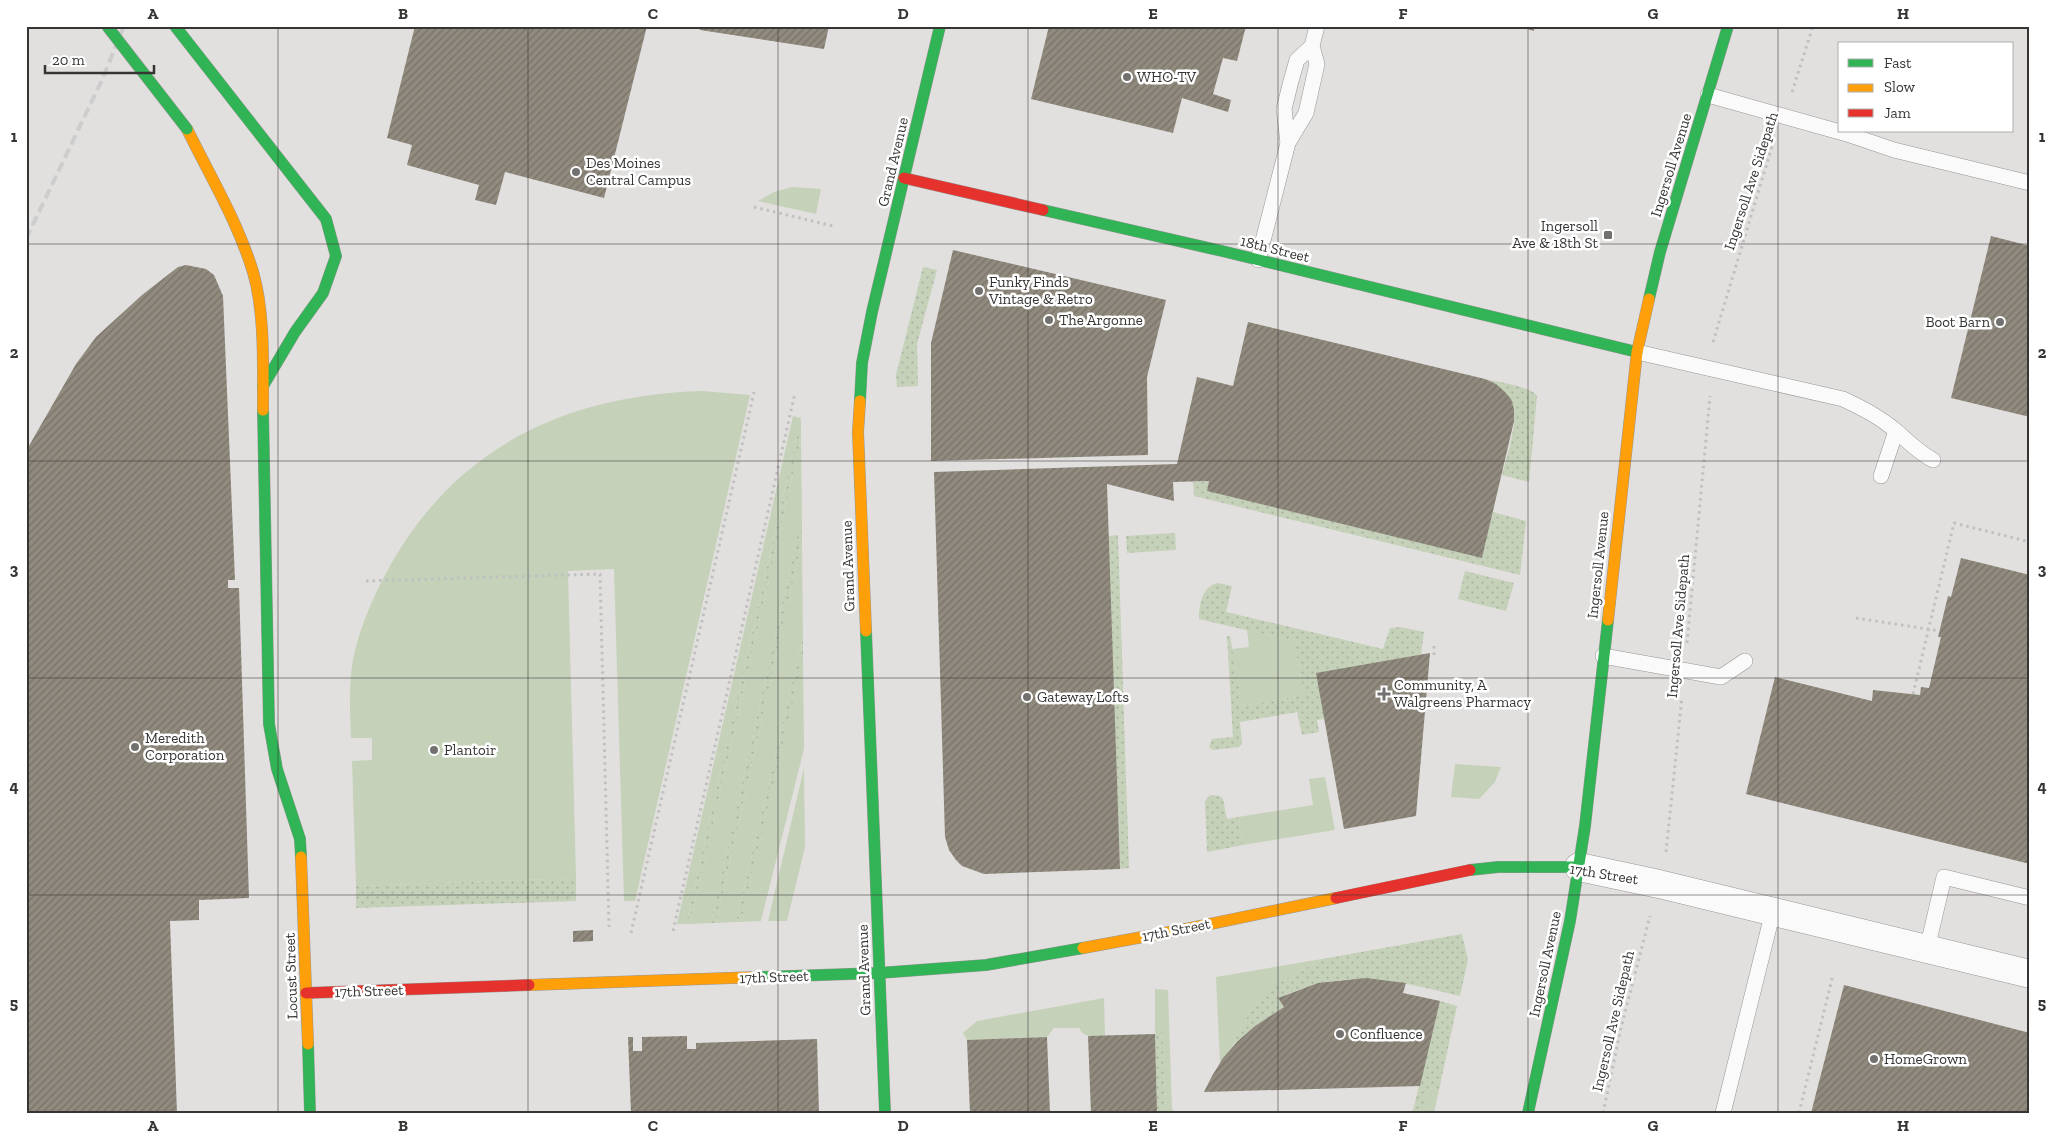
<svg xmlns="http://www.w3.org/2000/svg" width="2056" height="1139" font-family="'Zilla Slab',serif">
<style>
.green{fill:#c5d1b9}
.garden{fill:url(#garden-dots)}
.building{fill:url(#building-hatch)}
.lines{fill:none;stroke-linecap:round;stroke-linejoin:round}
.lane-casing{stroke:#979694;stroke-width:16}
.street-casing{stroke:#979694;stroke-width:29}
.fast-casing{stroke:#979694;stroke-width:12}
.slow-casing{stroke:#979694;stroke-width:12}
.jam-casing{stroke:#979694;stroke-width:12}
.path{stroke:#c1c0c0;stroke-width:3;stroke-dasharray:2.5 4;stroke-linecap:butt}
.lane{stroke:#fbfafa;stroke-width:15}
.street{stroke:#fbfafa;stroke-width:28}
.fast{stroke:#30b455;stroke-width:11}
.slow{stroke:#ff9f0a;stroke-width:11}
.jam{stroke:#e5322d;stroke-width:11}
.rail{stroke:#cecdcd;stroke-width:4;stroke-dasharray:10 5;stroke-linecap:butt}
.fast-bridge-casing{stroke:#979694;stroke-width:12;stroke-linecap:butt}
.fast-bridge{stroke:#30b455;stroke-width:11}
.grid{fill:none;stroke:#363533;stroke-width:1;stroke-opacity:0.55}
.poi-dot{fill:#72716f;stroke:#fff;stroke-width:2}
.labels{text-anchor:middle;stroke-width:5;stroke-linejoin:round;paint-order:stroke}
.poi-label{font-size:15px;fill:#363533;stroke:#fff;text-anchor:start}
.street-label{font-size:15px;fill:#363533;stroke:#fff}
.neatline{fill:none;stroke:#363533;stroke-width:2}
.grid-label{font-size:16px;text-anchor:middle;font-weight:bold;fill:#363533}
</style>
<defs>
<pattern id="garden-dots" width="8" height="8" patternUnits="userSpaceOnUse" patternTransform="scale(1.25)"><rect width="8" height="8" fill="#c5d1b9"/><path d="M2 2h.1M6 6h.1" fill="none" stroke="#aab4a0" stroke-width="1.8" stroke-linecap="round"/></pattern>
<pattern id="building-hatch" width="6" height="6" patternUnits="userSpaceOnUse" patternTransform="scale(1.25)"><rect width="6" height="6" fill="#918a7e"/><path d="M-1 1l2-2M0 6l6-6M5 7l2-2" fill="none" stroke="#777268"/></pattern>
</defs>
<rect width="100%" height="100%" fill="#e2e0de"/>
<g class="green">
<path d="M792,187L821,189L816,214L758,201L774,192Z"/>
<path d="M702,391L750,395L635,901H624L614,569L568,571L576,878L356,886L352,761L372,760V738H351C350,710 348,679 355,651C362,621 376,591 391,564C459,445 568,395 702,391Z"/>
<path d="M793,416L801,418L686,924H677Z"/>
<path d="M801,439L802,515L711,923L690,924Z"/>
<path d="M802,541L803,637L736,922L716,923Z"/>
<path d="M1247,630L1294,641L1304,695L1242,706L1232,649L1249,647Z"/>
<path d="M803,657L804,749L761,921L741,922Z"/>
<path d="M1455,764L1501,767L1495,782L1479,799L1451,797Z"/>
<path d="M804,768L805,847L787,921H768Z"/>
<path d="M1325,777L1335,830L1243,845L1238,817L1313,805L1309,779Z"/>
<path d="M1322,959L1282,981L1243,1023L1232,1047L1220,1063L1216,977Z"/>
<path d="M1155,989L1168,990L1172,1108L1174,1113H1166L1162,1025L1155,1034Z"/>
<path d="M1104,998L1105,1036C1094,1036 1085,1039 1079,1028H1054L1047,1037L967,1040L963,1033L977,1021Z"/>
<path d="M1429,1088L1439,1090L1434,1113H1423Z"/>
</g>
<g class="garden">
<path d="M923,267L937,270L917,344L918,386L897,387L896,375Z"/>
<path d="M1485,379C1497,382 1531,386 1537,396L1529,482L1502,475C1511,439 1530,398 1485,379Z"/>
<path d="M801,418V439L690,924H686Z"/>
<path d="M1209,481L1207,491L1482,557L1493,512L1526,521L1520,575L1194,496L1193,482Z"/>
<path d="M802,515V541L716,923H711Z"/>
<path d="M1175,533L1176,550L1127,553L1126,536Z"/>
<path d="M1118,535L1129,868L1120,869L1108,536Z"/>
<path d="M1465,571L1514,583L1506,611L1458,599Z"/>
<path d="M1218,583L1232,586L1226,612L1383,649L1390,628L1400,627L1424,632L1421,655L1324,719L1317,720L1319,732L1302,735L1297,712L1240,722L1242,744L1239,747L1213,750L1209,747L1212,739L1233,737L1227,636H1230L1242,706L1304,695L1294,641L1199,619C1199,605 1202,586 1218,583Z"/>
<path d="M803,637V658L741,922H736Z"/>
<path d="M1210,795L1220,796L1223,799L1227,819L1238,817L1243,845L1207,852L1205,801Z"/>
<path d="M576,878V901L356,908V886Z"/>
<path d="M1462,934L1468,960L1460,996C1391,979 1346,968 1278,998L1284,1007L1255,1026L1232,1047L1243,1023L1259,1001L1282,981L1322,959Z"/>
<path d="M1440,1001L1457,1006L1439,1090L1429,1088L1423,1113H1409L1413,1110Z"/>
<path d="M1162,1023L1166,1113H1157L1155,1034Z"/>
</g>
<g class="building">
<path d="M415,26H647L604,198L505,172L496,205L475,200L479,185L407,165L412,145L387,138Z"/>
<path d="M697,26H829L824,49L700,30Z"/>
<path d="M1049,26H1246L1237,61L1223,58L1213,94L1231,100L1228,112L1182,98L1173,133L1031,99Z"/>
<path d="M1517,26H1535L1534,31Z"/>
<path d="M1991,236L2030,246V417L1951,398Z"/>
<path d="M953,250L1166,300L1147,377L1148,455L931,461V343Z"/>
<path d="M186,265L206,269L214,275L223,296L235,580H228V588H239L249,898L199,900V920L170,921L177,1113H26V451L76,364L96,337L142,295L178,267Z"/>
<path d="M1248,322L1485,379L1496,384L1504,391L1511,399L1514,409V421L1482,558L1207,491L1209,481L1173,482L1174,501L1107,484L1120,869L984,874L962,866L956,860L949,850L945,837L934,472L1177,464L1197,377L1233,386Z"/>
<path d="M1961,558L2030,575V864L1746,794L1775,677L1872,701L1873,690L1920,695L1921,687L1929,688L1941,637H1938L1948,596L1951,597Z"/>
<path d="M1430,653L1416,816L1344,829L1316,673Z"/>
<path d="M593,930V941L573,942V931Z"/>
<path d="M1366,978L1406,983L1403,993L1440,1001L1420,1086L1204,1092L1212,1076L1223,1058L1238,1041L1255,1026L1284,1007L1278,998L1318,983Z"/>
<path d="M1844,985L2030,1033V1113H1811Z"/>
<path d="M1155,1034L1157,1113H1091L1088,1036Z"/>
<path d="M687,1036V1049H696V1043L817,1039L819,1113H631L628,1037H633V1051H642V1037Z"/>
<path d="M1047,1037L1050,1113H970L967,1040Z"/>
</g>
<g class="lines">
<defs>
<g id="lane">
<path d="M1312,46L1297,60L1291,81L1284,109L1288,143L1306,113L1317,64L1312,46L1317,26"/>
<path d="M1708,95L1847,134L1894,150L2030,183"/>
<path d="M1258,260L1288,143"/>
<path d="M1637,352L1843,399C1862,408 1880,417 1896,431C1909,442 1918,452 1933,460"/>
<path d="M1881,476L1896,431"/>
<path d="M1603,656L1721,677L1745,661"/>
<path d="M1927,949L1944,877L2030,898"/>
<path d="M1723,1113L1773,911"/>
</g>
<path id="street" d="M1579,867L1659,884L2030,974"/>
<g id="fast">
<path d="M175,26L326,219L336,256L323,293L295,332L263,386"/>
<path d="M1043,210L1222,251L1637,352"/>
<path d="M1649,299L1660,252L1728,26"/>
<path d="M860,401L862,363L872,312L940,26"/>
<path d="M263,410L269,724L277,769L300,839L301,857"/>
<path d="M866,631L885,1113"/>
<path d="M1470,870L1498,867H1579"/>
<path d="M759,977L879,973L986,965L1083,948"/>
<path d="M308,1044L310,1113"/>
<path d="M1528,1113L1570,921L1585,826L1608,620"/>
</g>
<g id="slow">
<path d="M187,129C210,176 238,222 253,272C265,312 263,367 263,410"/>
<path d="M860,401L858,432L866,631"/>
<path d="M1608,620L1637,352L1649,299"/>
<path d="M301,857L308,1044"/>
<path d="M1083,948L1186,929L1336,898"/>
<path d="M529,985L759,977"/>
</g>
<g id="jam">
<path d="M904,178L1043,210"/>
<path d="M1336,898L1470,870"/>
<path d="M306,993L529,985"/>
</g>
</defs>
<use href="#lane" class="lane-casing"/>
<use href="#street" class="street-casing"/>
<use href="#fast" class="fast-casing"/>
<use href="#slow" class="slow-casing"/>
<use href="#jam" class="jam-casing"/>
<g class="path">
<path d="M1792,92L1813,26"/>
<path d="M754,207L833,226"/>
<path d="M1713,342L1774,140"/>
<path d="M366,581L600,574L609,927"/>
<path d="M1856,618L1940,631"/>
<path d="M1687,643L1710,396"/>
<path d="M1434,655V646"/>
<path d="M1913,694L1954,523L2030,542"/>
<path d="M1666,852L1682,697"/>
<path d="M673,931L795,393"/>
<path d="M631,933L755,388"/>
<path d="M1603,1113L1621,1028L1650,916"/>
<path d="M1799,1113L1833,975"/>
</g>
<use href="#lane" class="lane"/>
<use href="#street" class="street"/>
<use href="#fast" class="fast"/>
<use href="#slow" class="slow"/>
<use href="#jam" class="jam"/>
<path class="rail" d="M26,239L102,80L124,26"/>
<defs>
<path id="fast-bridge" d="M107,26L187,129"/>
</defs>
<use href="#fast-bridge" class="fast-bridge-casing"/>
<use href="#fast-bridge" class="fast-bridge"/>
</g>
<path class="grid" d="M278,26V1113M528,26V1113M778,26V1113M1028,26V1113M1278,26V1113M1528,26V1113M1778,26V1113M26,244H2030M26,461H2030M26,678H2030M26,895H2030"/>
<g class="poi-dot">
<circle cx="1127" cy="77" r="5"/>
<circle cx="576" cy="172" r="5"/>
<rect x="1603" y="230" width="10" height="10" rx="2.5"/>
<circle cx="979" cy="291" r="5"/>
<circle cx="1049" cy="320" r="5"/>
<circle cx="2000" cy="322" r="5"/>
<path d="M1381.5 686.5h5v5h5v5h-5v5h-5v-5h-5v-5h5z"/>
<circle cx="1027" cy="697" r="5"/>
<circle cx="135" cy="747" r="5"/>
<circle cx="434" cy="750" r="5"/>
<circle cx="1340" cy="1034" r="5"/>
<circle cx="1874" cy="1059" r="5"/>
</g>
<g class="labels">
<g class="poi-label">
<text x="1137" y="82">WHO-TV</text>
<text x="586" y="168">Des Moines<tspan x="586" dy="17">Central Campus</tspan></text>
<text x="1598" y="231" text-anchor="end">Ingersoll<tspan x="1598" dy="17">Ave &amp; 18th St</tspan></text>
<text x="989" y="287">Funky Finds<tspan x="989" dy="17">Vintage &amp; Retro</tspan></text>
<text x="1059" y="325">The Argonne</text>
<text x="1990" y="327" text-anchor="end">Boot Barn</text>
<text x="1394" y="690">Community, A<tspan x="1394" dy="17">Walgreens Pharmacy</tspan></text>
<text x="1037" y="702">Gateway Lofts</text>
<text x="145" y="743">Meredith<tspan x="145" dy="17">Corporation</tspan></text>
<text x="444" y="755">Plantoir</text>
<text x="1350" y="1039">Confluence</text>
<text x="1884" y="1064">HomeGrown</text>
</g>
<g class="street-label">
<text transform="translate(893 162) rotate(-77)" y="5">Grand Avenue</text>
<text transform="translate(1671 165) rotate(-73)" y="5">Ingersoll Avenue</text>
<text transform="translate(1751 181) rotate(-72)" y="5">Ingersoll Ave Sidepath</text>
<text transform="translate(1275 249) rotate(14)" y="5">18th Street</text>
<text transform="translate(1598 565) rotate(-84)" y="5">Ingersoll Avenue</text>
<text transform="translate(848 566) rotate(-92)" y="5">Grand Avenue</text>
<text transform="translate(1678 626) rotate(-85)" y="5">Ingersoll Ave Sidepath</text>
<text transform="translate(1604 874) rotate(9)" y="5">17th Street</text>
<text transform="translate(1176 930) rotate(-11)" y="5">17th Street</text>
<text transform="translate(1545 964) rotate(-78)" y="5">Ingersoll Avenue</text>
<text transform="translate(864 970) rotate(-92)" y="5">Grand Avenue</text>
<text transform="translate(291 976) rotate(-92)" y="5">Locust Street</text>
<text transform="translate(774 977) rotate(-2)" y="5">17th Street</text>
<text transform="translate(369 991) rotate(-2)" y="5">17th Street</text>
<text transform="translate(1613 1021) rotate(-77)" y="5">Ingersoll Ave Sidepath</text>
</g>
</g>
<rect width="2056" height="1139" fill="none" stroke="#ffffff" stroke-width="55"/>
<rect x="1838" y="42" width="175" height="90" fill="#ffffff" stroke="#afaead"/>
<rect x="1848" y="59" width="25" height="8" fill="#30b455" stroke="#afaead"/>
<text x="1884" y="68" font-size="15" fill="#363533">Fast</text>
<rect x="1848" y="84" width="25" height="8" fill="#ff9f0a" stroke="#afaead"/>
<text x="1884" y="92" font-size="15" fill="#363533">Slow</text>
<rect x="1848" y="109" width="25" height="8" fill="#e5322d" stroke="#afaead"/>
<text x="1884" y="118" font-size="15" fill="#363533">Jam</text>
<path d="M45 65v8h109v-8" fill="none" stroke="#363533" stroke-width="2.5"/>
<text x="52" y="65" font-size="15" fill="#363533" stroke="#ffffff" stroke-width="4" paint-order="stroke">20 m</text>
<rect x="28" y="28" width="2000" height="1084" class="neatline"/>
<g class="grid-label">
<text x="153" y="19">A</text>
<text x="403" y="19">B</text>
<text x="653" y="19">C</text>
<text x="903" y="19">D</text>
<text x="1153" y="19">E</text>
<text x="1403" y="19">F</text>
<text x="1653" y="19">G</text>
<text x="1903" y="19">H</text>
<text x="14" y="142">1</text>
<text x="2042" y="142">1</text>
<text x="14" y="358">2</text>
<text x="2042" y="358">2</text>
<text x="14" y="575">3</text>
<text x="2042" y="575">3</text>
<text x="14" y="792">4</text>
<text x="2042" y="792">4</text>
<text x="14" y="1009">5</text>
<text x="2042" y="1009">5</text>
<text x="153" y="1131">A</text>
<text x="403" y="1131">B</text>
<text x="653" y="1131">C</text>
<text x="903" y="1131">D</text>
<text x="1153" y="1131">E</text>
<text x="1403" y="1131">F</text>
<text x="1653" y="1131">G</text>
<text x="1903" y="1131">H</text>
</g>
</svg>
